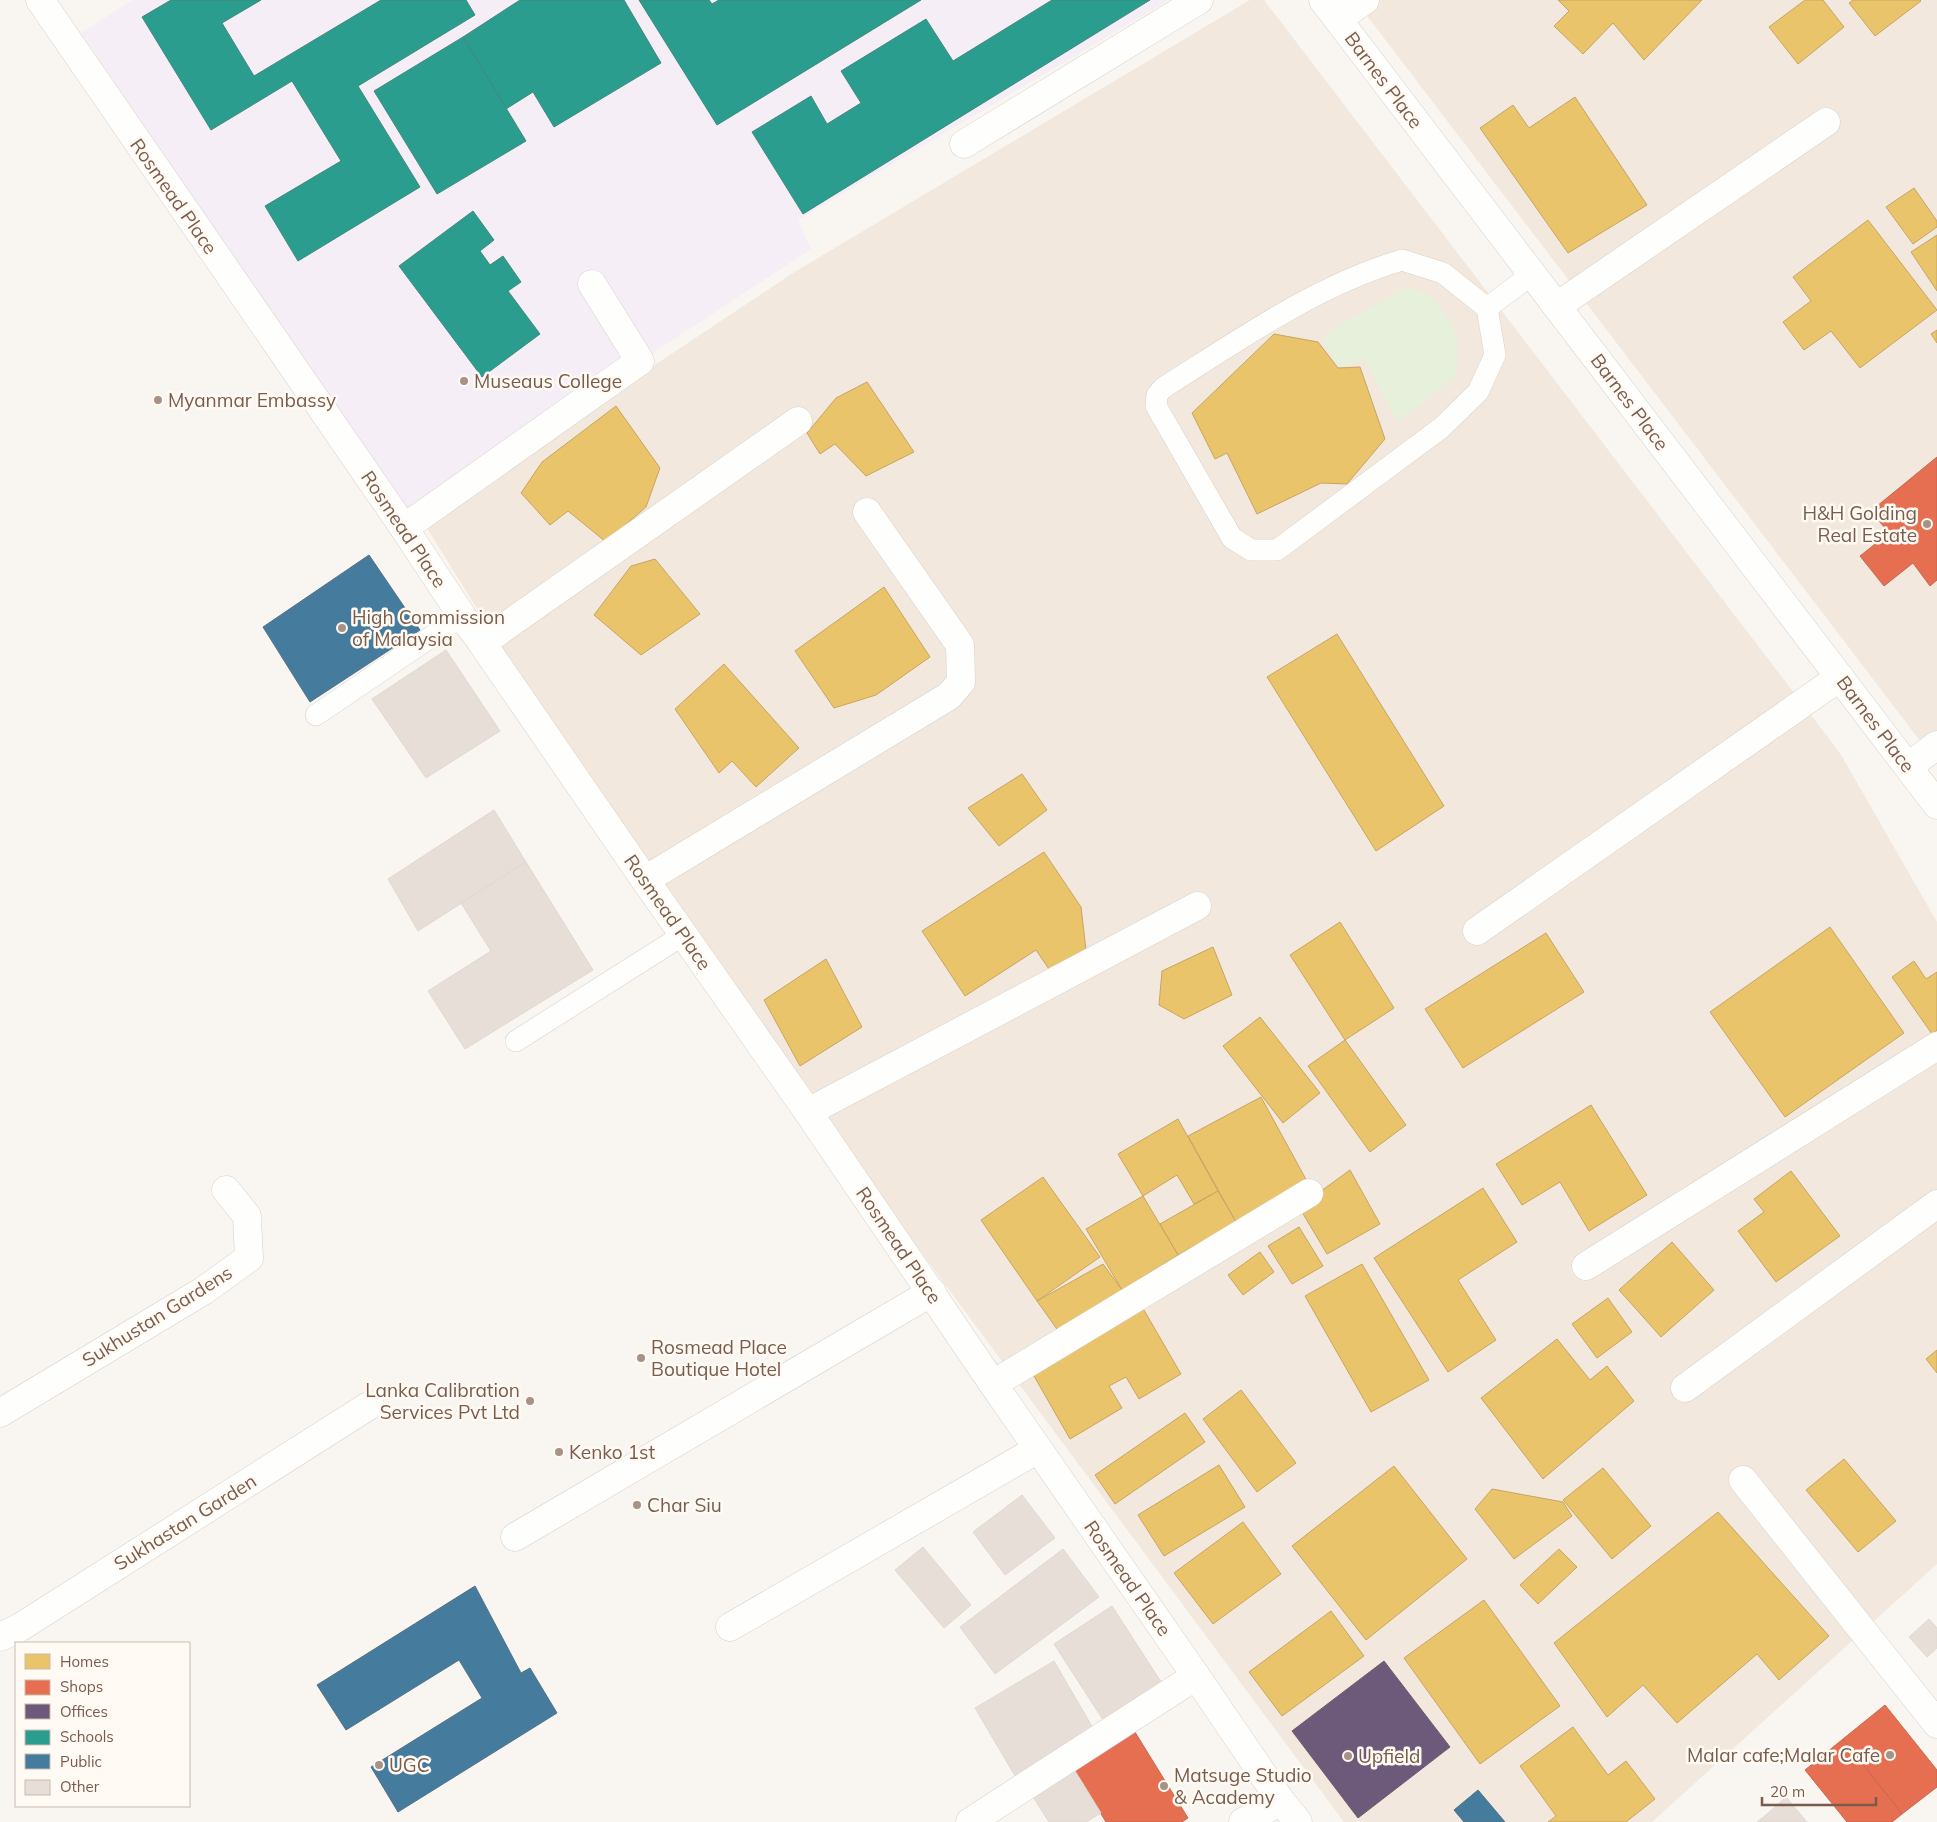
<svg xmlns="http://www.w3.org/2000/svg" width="1937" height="1822" font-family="Mulish,sans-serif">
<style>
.residential{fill:#f2e8de}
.education{fill:#f6eef6}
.green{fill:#e7f0db}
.homes{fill:#e9c46a;stroke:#c8a561}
.shops{fill:#e76f51;stroke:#c66950}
.offices{fill:#6d597a;stroke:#715a6c}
.schools{fill:#2a9d8f;stroke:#428a7b}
.public{fill:#457b9d;stroke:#557285}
.building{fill:#e6ded7;stroke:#e2d8d2}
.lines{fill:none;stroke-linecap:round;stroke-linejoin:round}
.lane-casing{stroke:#d7d1cb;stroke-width:22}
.street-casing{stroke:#d7d1cb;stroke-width:29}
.secondary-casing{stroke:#d9d2cb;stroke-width:29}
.lane{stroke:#fefefd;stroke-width:21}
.street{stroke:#fefefd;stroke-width:28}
.secondary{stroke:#fefefd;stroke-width:28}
.poi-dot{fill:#a69286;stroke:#fffaf3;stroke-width:2}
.labels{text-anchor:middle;stroke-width:5;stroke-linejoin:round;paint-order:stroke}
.street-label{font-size:19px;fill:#7a5c4d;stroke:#fffaf3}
.poi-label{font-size:19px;fill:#7a5c4d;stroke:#fffaf3;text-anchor:start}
</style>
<rect width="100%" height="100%" fill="#f9f5f0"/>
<g class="residential">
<path d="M1250,0H1264L1840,753L1937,922V1564L1652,1822H1344L645,880L422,520L793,273Z"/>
<path d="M1355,0H1937V763Z"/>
</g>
<path class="education" d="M132,0H1169L798,220L811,249L408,514L81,33Z"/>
<path class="green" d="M1406,287L1431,295L1458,334L1457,375L1399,422L1364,360L1338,368L1323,338L1330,331Z"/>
<g class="homes">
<path d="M1558,0H1702L1644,60L1613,23L1583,54L1554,26L1569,11Z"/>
<path d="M1805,0H1823L1844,27L1798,64L1769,27Z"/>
<path d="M1853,0H1920L1921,1L1875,36L1849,3Z"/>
<path d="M1575,97L1647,205L1568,253L1480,128L1513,105L1529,128Z"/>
<path d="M1914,188L1937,221V227L1913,244L1886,207Z"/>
<path d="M1868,220L1937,310L1860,368L1831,331L1804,350L1783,322L1811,301L1793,277Z"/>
<path d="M1937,235V291L1911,252Z"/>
<path d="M1937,330V343L1931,334Z"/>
<path d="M1274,334L1318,342L1338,368L1360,367L1385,439L1347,484L1321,483L1257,514L1227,453L1215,459L1192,413Z"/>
<path d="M867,382L914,452L866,476L835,444L820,454L807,433L836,398Z"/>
<path d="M616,406L660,468L646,507L606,542L568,511L550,525L521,493L542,462Z"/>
<path d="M655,559L700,614L641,655L594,615L631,566Z"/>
<path d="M884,587L930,657L876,695L834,708L795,651Z"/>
<path d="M1337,634L1444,806L1376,851L1267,677Z"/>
<path d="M724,664L799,748L756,787L732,761L719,773L675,709Z"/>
<path d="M1022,774L1047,810L999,846L968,808Z"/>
<path d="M1044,852L1081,907L1086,950L1051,972L1036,950L965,996L922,931Z"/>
<path d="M1340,922L1394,1008L1345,1040L1290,955Z"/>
<path d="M1830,927L1904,1033L1785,1117L1710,1012Z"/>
<path d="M1546,933L1584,992L1463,1068L1425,1009Z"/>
<path d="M1213,947L1232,995L1184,1019L1159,1005L1162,971Z"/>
<path d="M826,959L862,1027L800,1066L764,1000Z"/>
<path d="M1914,961L1926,979L1937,972V1030L1932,1034L1892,977Z"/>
<path d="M1260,1017L1320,1093L1283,1123L1223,1046Z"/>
<path d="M1345,1040L1406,1125L1370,1152L1308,1066Z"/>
<path d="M1261,1097L1308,1183L1236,1222L1188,1136Z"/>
<path d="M1591,1105L1647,1195L1589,1231L1560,1182L1522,1205L1496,1164Z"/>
<path d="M1178,1119L1218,1191L1194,1204L1177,1175L1143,1196L1118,1154Z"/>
<path d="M1350,1170L1380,1224L1327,1254L1299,1207Z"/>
<path d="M1791,1171L1840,1236L1776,1282L1738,1231L1764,1212L1754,1199Z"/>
<path d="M1043,1177L1100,1257L1037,1301L981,1220Z"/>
<path d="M1483,1188L1517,1242L1458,1280L1496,1340L1448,1372L1374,1258Z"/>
<path d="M1218,1191L1236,1222L1178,1255L1160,1224Z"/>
<path d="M1143,1196L1178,1255L1122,1290L1086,1229Z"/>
<path d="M1299,1227L1323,1266L1292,1284L1268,1246Z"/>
<path d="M1672,1242L1714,1290L1661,1337L1619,1290Z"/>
<path d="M1260,1252L1274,1272L1243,1295L1228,1275Z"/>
<path d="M1103,1264L1122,1290L1059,1332L1037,1301Z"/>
<path d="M1362,1264L1429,1380L1371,1412L1305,1296Z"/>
<path d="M1608,1298L1632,1332L1597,1358L1572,1324Z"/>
<path d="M1141,1305L1181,1374L1139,1399L1126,1377L1109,1386L1122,1408L1070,1439L1030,1369Z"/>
<path d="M1557,1339L1590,1380L1607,1366L1634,1401L1543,1479L1481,1398Z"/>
<path d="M1937,1350V1373L1926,1359Z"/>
<path d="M1241,1390L1296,1463L1257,1492L1203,1419Z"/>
<path d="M1185,1413L1205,1442L1115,1504L1095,1475Z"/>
<path d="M1844,1459L1896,1521L1858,1552L1806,1490Z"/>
<path d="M1219,1465L1245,1507L1164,1556L1138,1515Z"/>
<path d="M1394,1466L1467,1559L1366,1640L1292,1546Z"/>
<path d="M1603,1468L1651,1526L1612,1559L1563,1500Z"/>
<path d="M1492,1489L1563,1502L1572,1516L1514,1559L1475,1509Z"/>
<path d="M1718,1512L1829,1636L1779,1680L1757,1654L1677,1723L1643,1685L1607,1717L1554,1643Z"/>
<path d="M1243,1522L1281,1574L1213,1624L1174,1573Z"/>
<path d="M1559,1549L1577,1567L1538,1604L1520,1585Z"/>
<path d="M1484,1600L1560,1706L1480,1764L1404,1658Z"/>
<path d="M1331,1611L1364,1656L1282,1716L1249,1672Z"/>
<path d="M1573,1727L1608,1775L1626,1761L1655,1799L1626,1822H1548L1556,1816L1520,1766Z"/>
</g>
<g class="shops">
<path d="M1937,457V580L1930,586L1913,563L1884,586L1860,556L1889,533L1871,511Z"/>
<path d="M1885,1705L1937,1770V1787L1902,1814L1843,1739Z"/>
<path d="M1130,1724L1188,1818L1182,1822H1106L1069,1761Z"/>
<path d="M1843,1739L1902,1814L1892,1822H1847L1805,1770Z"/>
</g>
<path class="offices" d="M1384,1661L1450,1747L1358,1818L1292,1731Z"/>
<g class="schools">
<path d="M171,0H261L222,23L254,76L381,0H466L475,15L358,86L420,187L298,261L265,206L341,161L292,81L211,130L142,17Z"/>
<path d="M520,0H624L661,63L554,127L533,92L506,109L463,37Z"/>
<path d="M639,0H709L712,4L719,0H921L717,125Z"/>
<path d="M1052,0H1150L803,214L752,132L811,96L827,124L861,103L841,71L926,19L953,61Z"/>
<path d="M463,37L526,141L437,194L374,91Z"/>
<path d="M473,211L494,240L480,251L490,265L503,256L521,282L508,291L540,334L482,377L399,266Z"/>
</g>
<g class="public">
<path d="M369,555L420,630L310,702L263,627Z"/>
<path d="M475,1586L521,1673L530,1668L557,1713L398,1812L371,1767L482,1698L459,1660L346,1730L317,1685Z"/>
<path d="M1478,1790L1505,1822H1464L1454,1810Z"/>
</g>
<g class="building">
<path d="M446,650L500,731L426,778L372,699Z"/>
<path d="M494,810L526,862L418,931L388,879Z"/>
<path d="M526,862L593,970L465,1049L428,991L491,951L461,903Z"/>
<path d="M1022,1495L1055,1538L1005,1575L973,1532Z"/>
<path d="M923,1547L971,1605L944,1628L895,1570Z"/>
<path d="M1063,1549L1099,1597L995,1674L960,1627Z"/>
<path d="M1112,1606L1165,1688L1107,1726L1054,1644Z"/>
<path d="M1929,1619L1937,1628V1648L1927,1657L1909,1637Z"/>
<path d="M1054,1661L1097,1735L1018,1781L975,1708Z"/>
<path d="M1069,1761L1101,1813L1086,1822H1049L1026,1786Z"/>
<path d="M1786,1797L1807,1822H1757L1766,1815Z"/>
</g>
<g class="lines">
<defs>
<g id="lane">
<path d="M1402,260L1443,273L1487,308L1495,355L1478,392L1441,428L1277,550H1251L1232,538L1156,406L1157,395L1163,388C1239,340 1315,286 1402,260Z"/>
<path d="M1487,308L1532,274"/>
<path d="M316,715L462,616"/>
<path d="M516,1041L683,935"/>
</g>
<g id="street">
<path d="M1338,19L1365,0"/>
<path d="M964,144L1199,0"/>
<path d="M1557,306L1826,122"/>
<path d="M404,528L640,361L592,284"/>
<path d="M482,643L798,421"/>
<path d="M1908,767L1937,745"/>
<path d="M645,880L949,696L961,682L960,645L867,512"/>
<path d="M1477,931L1840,677"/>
<path d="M808,1112L1197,906"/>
<path d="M1586,1266L1937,1046"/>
<path d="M993,1384L1309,1193"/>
<path d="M1685,1388L1937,1204"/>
<path d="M0,1413L203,1291L249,1258L247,1216L226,1190"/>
<path d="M1743,1480L1937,1724"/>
<path d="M515,1537L932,1292"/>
<path d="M730,1627L1038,1449"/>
<path d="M0,1637L19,1628L370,1405"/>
<path d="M970,1822L1196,1676"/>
<path d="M1243,1822L1281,1801"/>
</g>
<g id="secondary">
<path d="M40,0L404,528L462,616L482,643L645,880L808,1112L993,1384L1196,1676L1281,1801L1298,1822"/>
<path d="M1323,0L1937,805"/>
</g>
</defs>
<use href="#lane" class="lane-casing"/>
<use href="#street" class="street-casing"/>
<use href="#secondary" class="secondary-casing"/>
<use href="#lane" class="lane"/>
<use href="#street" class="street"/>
<use href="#secondary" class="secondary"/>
</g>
<g class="poi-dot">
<circle cx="464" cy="381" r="5"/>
<circle cx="158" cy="400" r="5"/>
<circle cx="1927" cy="524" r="5"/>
<circle cx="342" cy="628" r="5"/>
<circle cx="641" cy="1358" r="5"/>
<circle cx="530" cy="1401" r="5"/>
<circle cx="559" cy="1452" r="5"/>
<circle cx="637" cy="1505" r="5"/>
<circle cx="1890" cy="1755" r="5"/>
<circle cx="1348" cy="1756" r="5"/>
<circle cx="379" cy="1765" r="5"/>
<circle cx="1164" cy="1786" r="5"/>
</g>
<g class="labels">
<g class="street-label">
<text transform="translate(1384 80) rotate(53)" y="7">Barnes Place</text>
<text transform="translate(174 196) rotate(55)" y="7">Rosmead Place</text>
<text transform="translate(1630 402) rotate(53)" y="7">Barnes Place</text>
<text transform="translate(404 529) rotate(56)" y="7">Rosmead Place</text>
<text transform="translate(1876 724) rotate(53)" y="7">Barnes Place</text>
<text transform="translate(668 912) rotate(55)" y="7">Rosmead Place</text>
<text transform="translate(899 1245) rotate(56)" y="7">Rosmead Place</text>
<text transform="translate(157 1316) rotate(-32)" y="7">Sukhustan Gardens</text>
<text transform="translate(185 1522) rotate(-32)" y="7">Sukhastan Garden</text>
<text transform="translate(1128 1578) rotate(55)" y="7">Rosmead Place</text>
</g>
<g class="poi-label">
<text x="474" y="388">Museaus College</text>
<text x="168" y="407">Myanmar Embassy</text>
<text x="1917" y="520" text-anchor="end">H&amp;H Golding<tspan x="1917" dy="22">Real Estate</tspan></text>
<text x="352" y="624">High Commission<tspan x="352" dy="22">of Malaysia</tspan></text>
<text x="651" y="1354">Rosmead Place<tspan x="651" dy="22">Boutique Hotel</tspan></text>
<text x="520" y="1397" text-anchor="end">Lanka Calibration<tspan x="520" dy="22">Services Pvt Ltd</tspan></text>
<text x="569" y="1459">Kenko 1st</text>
<text x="647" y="1512">Char Siu</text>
<text x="1880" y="1762" text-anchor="end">Malar cafe;Malar Cafe</text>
<text x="1358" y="1763">Upfield</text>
<text x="389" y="1772">UGC</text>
<text x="1174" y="1782">Matsuge Studio<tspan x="1174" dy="22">&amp; Academy</tspan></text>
</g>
</g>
<rect x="15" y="1642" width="175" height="165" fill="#fffaf3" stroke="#cabbb1"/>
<rect x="25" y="1654" width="25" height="15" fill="#e9c46a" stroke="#cabbb1"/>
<text x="60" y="1667" font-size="15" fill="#7a5c4d">Homes</text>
<rect x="25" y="1680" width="25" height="15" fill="#e76f51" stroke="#cabbb1"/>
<text x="60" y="1692" font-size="15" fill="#7a5c4d">Shops</text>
<rect x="25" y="1704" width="25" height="15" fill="#6d597a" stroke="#cabbb1"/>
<text x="60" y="1717" font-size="15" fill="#7a5c4d">Offices</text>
<rect x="25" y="1730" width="25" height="15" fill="#2a9d8f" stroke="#cabbb1"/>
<text x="60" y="1742" font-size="15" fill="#7a5c4d">Schools</text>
<rect x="25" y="1754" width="25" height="15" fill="#457b9d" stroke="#cabbb1"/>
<text x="60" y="1767" font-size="15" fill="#7a5c4d">Public</text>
<rect x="25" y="1780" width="25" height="15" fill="#e6ded7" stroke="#cabbb1"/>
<text x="60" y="1792" font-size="15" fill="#7a5c4d">Other</text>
<path d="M1762 1797v8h114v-8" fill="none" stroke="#7a5c4d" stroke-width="2.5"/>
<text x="1770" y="1797" font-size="15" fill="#7a5c4d" stroke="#fffaf3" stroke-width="4" paint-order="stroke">20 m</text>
</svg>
